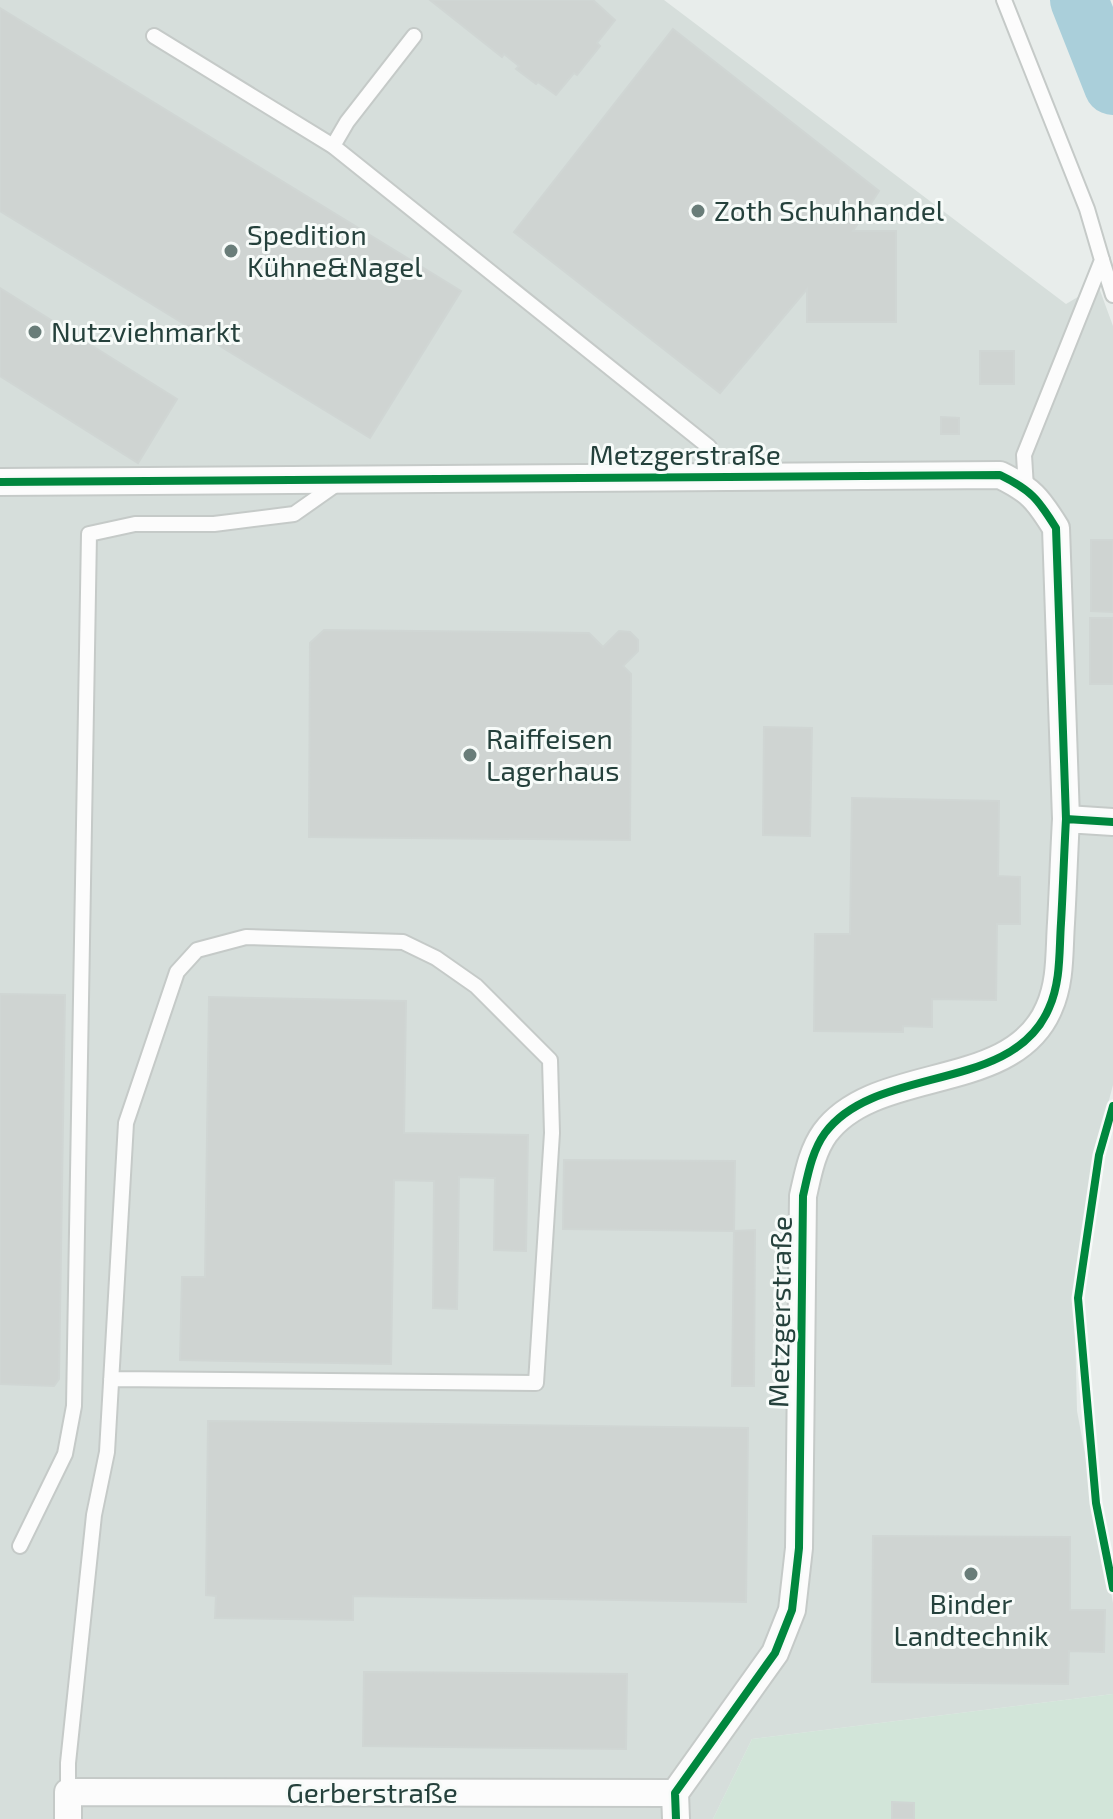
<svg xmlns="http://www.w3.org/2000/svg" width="1113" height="1819" font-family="'Exo 2',sans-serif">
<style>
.built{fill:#d6dedb}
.green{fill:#d2e5d9}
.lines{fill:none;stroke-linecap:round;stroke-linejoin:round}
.river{stroke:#aacfda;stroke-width:58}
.building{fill:#cfd4d2;stroke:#d0d6d4;stroke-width:2}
.service-casing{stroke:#c5cac8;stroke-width:18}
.minor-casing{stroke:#c5cac8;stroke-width:30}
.service{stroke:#fcfcfc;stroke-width:14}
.minor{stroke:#fcfcfc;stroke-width:26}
.cycleway-casing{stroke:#f7fbf9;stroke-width:13}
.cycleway{stroke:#00873e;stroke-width:8}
.poi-dot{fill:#697d79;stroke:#f7fbf9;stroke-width:3}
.labels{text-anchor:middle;stroke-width:6;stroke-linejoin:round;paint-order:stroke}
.poi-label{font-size:28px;fill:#25413c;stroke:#f7fbf9;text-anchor:start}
.street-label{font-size:28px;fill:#25413c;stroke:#f7fbf9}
</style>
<rect width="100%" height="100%" fill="#e8edeb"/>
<path class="built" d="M0,0H664L1066,304L1098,285L1113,326V1085L1100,1134L1074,1283L1077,1411L1113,1603V1694L752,1739L713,1819H0Z"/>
<path class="green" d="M1113,1694V1819H713L752,1739Z"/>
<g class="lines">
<path class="river" d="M1079,0L1113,86"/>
</g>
<g class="building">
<path d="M430,0H593L615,20L597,43L600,46L577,75L574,73L556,95L538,82L536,84L516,69L519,66L504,54L502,57Z"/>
<path d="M0,8L461,291L370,438L0,211Z"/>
<path d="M673,29L879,191L853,231H896V322H807V289L720,393L514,232Z"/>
<path d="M0,288L177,399L138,463L0,376Z"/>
<rect x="980" y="351" width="34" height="33"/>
<path d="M941,417L959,418V434H941Z"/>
<path d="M1091,540H1113V612L1091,611Z"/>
<rect x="1090" y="618" width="23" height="66"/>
<path d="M324,630L589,633L603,647L619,631L630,632L638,640V651L623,666L631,674L630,840L309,837L310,643Z"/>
<path d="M764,727L812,728L810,836L763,835Z"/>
<path d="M852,798L999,801L998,876L1020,877V924H997L996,1000L932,999V1027L903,1026V1032L814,1031L815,934H850Z"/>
<path d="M0,994L65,995L59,1379L54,1386L0,1384Z"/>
<path d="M209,997L406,1001L404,1133L528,1135L526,1251L494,1250L495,1178L459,1177L457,1309L433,1308L434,1181L394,1180L391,1364L180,1360L182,1277H205Z"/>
<path d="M564,1160L735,1161L734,1231L563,1229Z"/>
<path d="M755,1230L754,1386H732L734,1231Z"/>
<path d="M208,1421L748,1428L746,1602L353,1596V1620L215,1618L216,1596L206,1595Z"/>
<path d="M873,1536L1070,1537V1610H1105L1104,1652L1069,1651L1068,1684L872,1682Z"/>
<path d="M364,1672L627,1674L626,1749L363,1746Z"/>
<path d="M892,1802L914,1803V1819H892Z"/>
</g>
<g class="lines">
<defs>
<g id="service">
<path d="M1004,0L1087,209L1102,260L1024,455L1026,488"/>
<path d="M154,36L333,146L709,447L712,477"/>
<path d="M333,146L347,122L414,36"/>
<path d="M1102,260L1113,295"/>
<path d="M20,1546L65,1454L74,1406L89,534L135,524H214L294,514L338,483"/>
<path d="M68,1792V1763L94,1515L107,1452L126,1123L177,972L197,950L246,937L403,942L436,958L476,986L550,1060L552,1133L536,1383L111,1379"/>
</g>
<g id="minor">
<path d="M0,482L1000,475C1031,490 1038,499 1056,528L1066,819"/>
<path d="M68,1819V1792L675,1793"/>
<path d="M676,1819L675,1793L775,1653L792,1610L799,1548L803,1196C808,1174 812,1151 825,1133C876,1064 1013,1094 1049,1008C1061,981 1059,952 1061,923C1063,889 1064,854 1066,819L1113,822"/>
</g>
</defs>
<use href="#service" class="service-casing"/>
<use href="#minor" class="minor-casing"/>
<use href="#service" class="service"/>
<use href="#minor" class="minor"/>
<defs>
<g id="cycleway">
<path d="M0,482L1000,475C1031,490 1038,499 1056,528L1066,819"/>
<path d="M1113,1106L1099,1155L1078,1298L1096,1503L1113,1588"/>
<path d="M676,1819L675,1793L775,1653L792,1610L799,1548L803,1196C808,1174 812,1151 825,1133C876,1064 1013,1094 1049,1008C1061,981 1059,952 1061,923C1063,889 1064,854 1066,819L1113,822"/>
</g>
</defs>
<use href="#cycleway" class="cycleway-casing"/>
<use href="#cycleway" class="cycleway"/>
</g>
<g class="poi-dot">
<circle cx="698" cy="211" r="8"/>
<circle cx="231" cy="251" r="8"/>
<circle cx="35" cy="332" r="8"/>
<circle cx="470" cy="755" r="8"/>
<circle cx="971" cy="1574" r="8"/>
</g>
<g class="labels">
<g class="poi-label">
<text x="714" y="221">Zoth Schuhhandel</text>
<text x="247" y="245">Spedition<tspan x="247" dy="32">Kühne&amp;Nagel</tspan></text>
<text x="51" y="342">Nutzviehmarkt</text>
<text x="486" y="749">Raiffeisen<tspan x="486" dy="32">Lagerhaus</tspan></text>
<text x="971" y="1614" text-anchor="middle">Binder<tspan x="971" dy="32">Landtechnik</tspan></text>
</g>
<g class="street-label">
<text x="685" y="465">Metzgerstraße</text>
<text transform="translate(780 1312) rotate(-89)" y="10">Metzgerstraße</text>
<text x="372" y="1803">Gerberstraße</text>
</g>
</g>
</svg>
